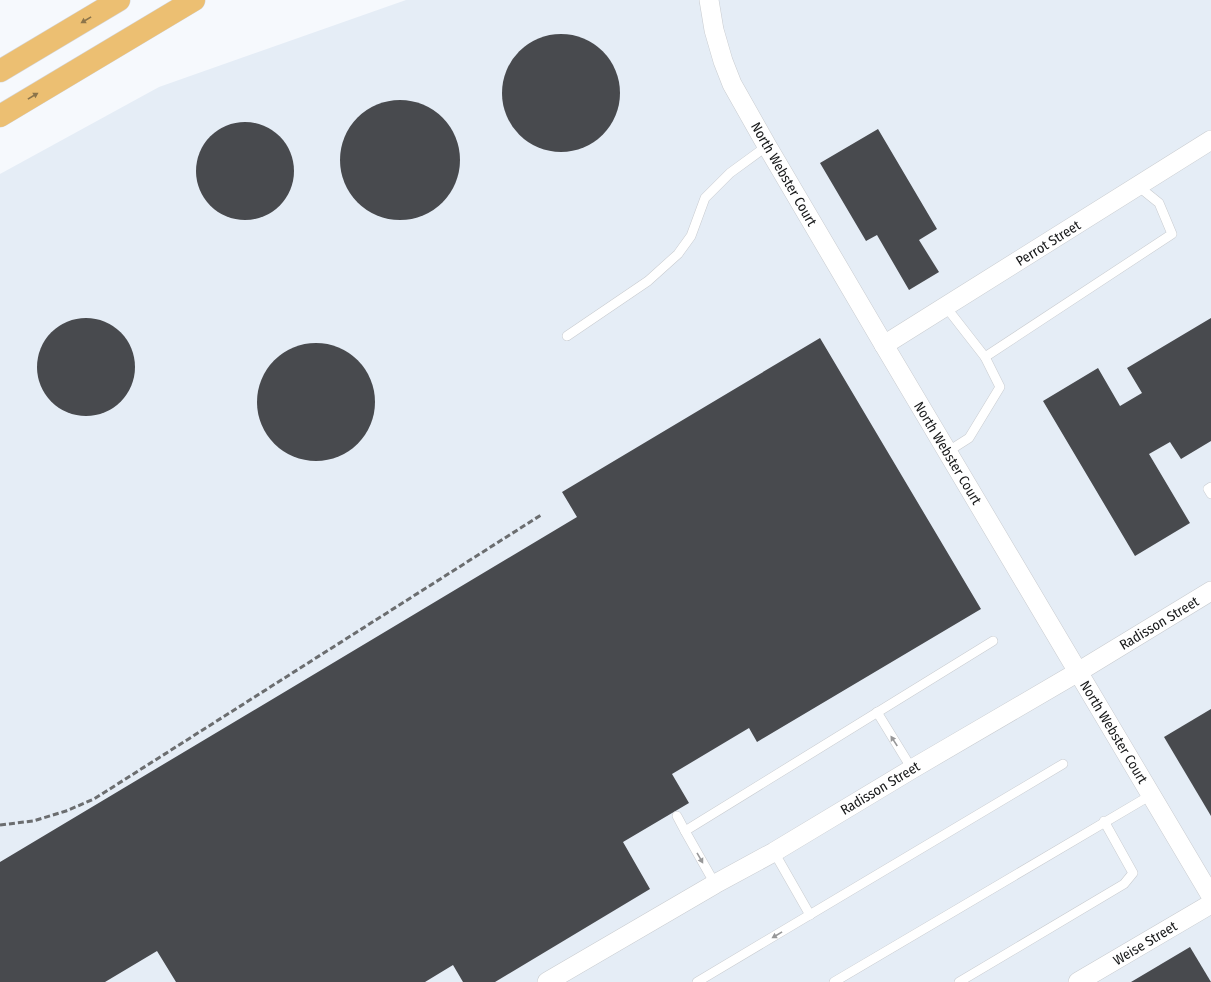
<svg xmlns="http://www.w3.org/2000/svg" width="1211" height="982" font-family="'Fira Sans Condensed',sans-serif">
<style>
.built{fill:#e5edf6}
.building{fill:#484a4e}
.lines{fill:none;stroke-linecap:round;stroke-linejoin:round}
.lane-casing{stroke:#c9ccd0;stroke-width:10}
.street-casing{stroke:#c9ccd0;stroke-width:20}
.highway-casing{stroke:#d5d5d6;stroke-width:23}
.lane{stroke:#fff;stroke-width:9}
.street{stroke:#fff;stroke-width:19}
.highway{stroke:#ecbf72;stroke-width:22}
.rail{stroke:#6b6d6f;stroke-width:3;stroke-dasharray:6 3;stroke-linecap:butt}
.oneway{fill:#8c744a}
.oneway2{fill:#979798}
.labels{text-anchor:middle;stroke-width:4;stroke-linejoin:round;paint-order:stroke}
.street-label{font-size:14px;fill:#171819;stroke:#fff}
</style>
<rect width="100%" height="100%" fill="#f6f9fd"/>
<path class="built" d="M406,0H1211V982H0V174L159,87Z"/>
<g class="building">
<circle cx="561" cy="93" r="59"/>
<circle cx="400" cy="160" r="60"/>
<circle cx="245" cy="171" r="49"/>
<path d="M878,129L937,229L919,240L939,272L909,290L877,235L866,241L820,163Z"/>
<circle cx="86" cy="367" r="49"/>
<path d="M1211,318V441L1181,459L1170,442L1149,454L1190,523L1135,556L1043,401L1098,368L1120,406L1142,393L1127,368Z"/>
<path d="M820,338L981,609L757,742L749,728L672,774L689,803L623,842L650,889L495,982H463L453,965L425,982H176L157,951L105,982H0V862L577,517L562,492Z"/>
<circle cx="316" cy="402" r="59"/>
<path d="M1211,709V816L1164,737Z"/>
<path d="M1190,947L1211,982H1131Z"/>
</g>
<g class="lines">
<defs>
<g id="lane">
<path d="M946,307L985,357L1172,234L1159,203L1138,186"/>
<path d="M567,336L648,281L678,254L691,236L705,198L730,173L767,146"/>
<path d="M947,452L969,438L1000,387L985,357"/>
<path d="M1211,487L1208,489L1211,494"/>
<path d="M877,712L912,769"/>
<path d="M677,816L685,831L993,641"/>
<path d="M685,831L715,884"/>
<path d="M774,852L810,915"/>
<path d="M697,982L1063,764"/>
<path d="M834,982L1151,795"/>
<path d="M959,982L1124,884L1133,873L1104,821"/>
</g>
<g id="street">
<path d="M709,0L714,30L723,61L732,84L767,146L884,345L1211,896"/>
<path d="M884,345L1211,140"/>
<path d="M547,982L715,884L774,852L912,769L1078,672L1211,591"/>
<path d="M1078,982L1211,904"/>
</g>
<g id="highway">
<path d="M0,71L119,0"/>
<path d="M0,116L194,0"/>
</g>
</defs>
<use href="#lane" class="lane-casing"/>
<use href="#street" class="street-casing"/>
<use href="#highway" class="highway-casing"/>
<use href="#lane" class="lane"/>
<use href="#street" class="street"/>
<use href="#highway" class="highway"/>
<path class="rail" d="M0,825L33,821L66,811L94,799L541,515"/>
</g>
<defs><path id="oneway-solid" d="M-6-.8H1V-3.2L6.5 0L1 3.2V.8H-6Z"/></defs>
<g class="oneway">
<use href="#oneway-solid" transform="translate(86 20) rotate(149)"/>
<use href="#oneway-solid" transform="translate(33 96) rotate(-31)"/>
</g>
<g class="oneway2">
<use href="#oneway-solid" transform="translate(894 741) rotate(-123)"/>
<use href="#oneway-solid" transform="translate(700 858) rotate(60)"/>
<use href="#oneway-solid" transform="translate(777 935) rotate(149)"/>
</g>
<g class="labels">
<g class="street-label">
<text transform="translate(784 174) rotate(60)" y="5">North Webster Court</text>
<text transform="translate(1048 243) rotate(-32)" y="5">Perrot Street</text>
<text transform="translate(948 453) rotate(59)" y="5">North Webster Court</text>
<text transform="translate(1159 623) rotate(-31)" y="5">Radisson Street</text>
<text transform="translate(1114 732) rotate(59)" y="5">North Webster Court</text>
<text transform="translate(880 788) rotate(-31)" y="5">Radisson Street</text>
<text transform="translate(1145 943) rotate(-31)" y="5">Weise Street</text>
</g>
</g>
</svg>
